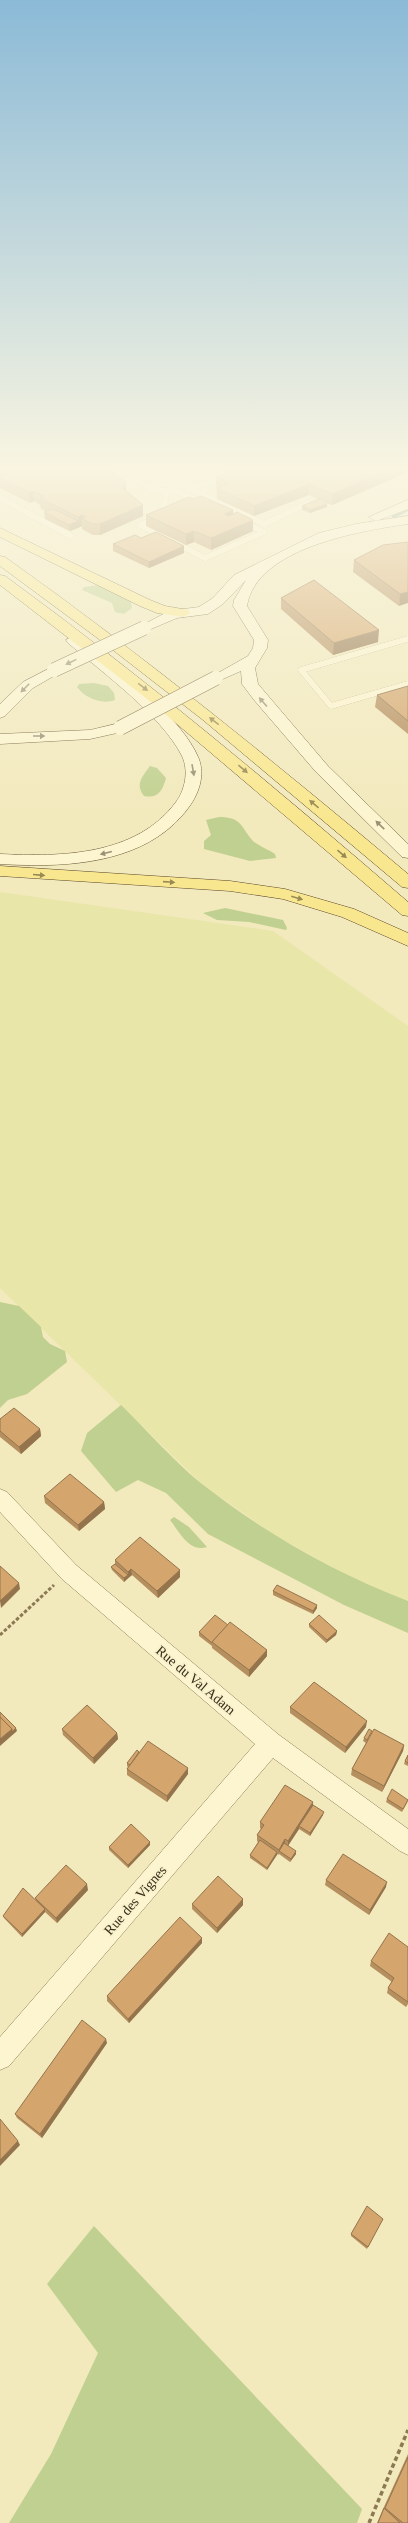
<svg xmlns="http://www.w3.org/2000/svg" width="408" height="2523" font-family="Georgia,serif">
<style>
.farmland{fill:#e8e6a9}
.green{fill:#c0d090}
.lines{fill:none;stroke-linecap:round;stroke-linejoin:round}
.stream{stroke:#67918c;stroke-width:4}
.lane-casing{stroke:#8b7954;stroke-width:6}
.street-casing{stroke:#8b7954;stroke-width:1}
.secondary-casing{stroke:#6c5938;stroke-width:1}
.primary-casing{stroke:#584529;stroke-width:1}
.path-far1{stroke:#8b7954;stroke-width:3;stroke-dasharray:3.5 2;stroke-linecap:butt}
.path{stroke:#8b7954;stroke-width:3.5;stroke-dasharray:4.5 3;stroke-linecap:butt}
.lane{stroke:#fcf5d0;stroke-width:6}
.street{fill:#fcf5d0;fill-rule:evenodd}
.secondary{fill:#fcf5d0;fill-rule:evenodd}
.primary{fill:#f9e78f;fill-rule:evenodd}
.secondary-bridge-casing{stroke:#6c5938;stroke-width:15;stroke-linecap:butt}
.secondary-bridge{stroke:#fcf5d0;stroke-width:14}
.wall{fill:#b68f5f}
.shaded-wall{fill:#94744d}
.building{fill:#d4a66e;stroke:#94744d}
.oneway{fill:#9a9175}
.oneway2{fill:#998a54}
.labels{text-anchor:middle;stroke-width:3.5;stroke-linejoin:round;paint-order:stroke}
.near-street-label{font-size:14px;fill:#392d1a;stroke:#f8f2cc}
</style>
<rect width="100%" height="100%" fill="#f2e9bc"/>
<path class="farmland" d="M0,892L273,931L408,1026V1601L357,1581L278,1537L204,1486L0,1288Z"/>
<g class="green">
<path d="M98,585L131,602L132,608L124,614L115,612L112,603L82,590L84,587Z"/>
<path d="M94,683L108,686L114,693L115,700C102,705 85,698 77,687L79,684Z"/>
<path d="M150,766L157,768L166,778C163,790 158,799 144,796C135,784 142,777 150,766Z"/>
<path d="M219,817C242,817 240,826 253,841C259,846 269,850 275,854L276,858L250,861L204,849V841L211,835L206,820Z"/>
<path d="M225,908L283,920L287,928L286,930L249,922L217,920L203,913Z"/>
<path d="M0,1302L19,1306L41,1327L43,1337L50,1344L65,1351L67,1362L27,1394L8,1400L0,1408Z"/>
<path d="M121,1405C147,1430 177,1465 206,1487C268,1535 335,1573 408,1601V1633L344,1605L208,1534L166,1493L138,1480L116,1492L81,1451L87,1433Z"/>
<path d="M174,1517L189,1527L207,1547C189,1553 179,1531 170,1520Z"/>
<path d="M94,2226L362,2509L357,2523H9L51,2454L98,2353L47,2284Z"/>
</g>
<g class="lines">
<path class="stream" d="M394,516L408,509"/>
<defs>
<g id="lane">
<path d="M119,469L153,490L172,491"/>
<path d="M191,489L264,524L311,502"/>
<path d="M188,490L240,469"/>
<path d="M166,491C166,511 158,518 140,525L205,558L264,532L244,523"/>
<path d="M176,491L199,502"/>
<path d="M0,498L71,536"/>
<path d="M408,639L301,670L331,706L408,684"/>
</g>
<path id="street" d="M0,1489L7,1492L76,1565L279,1735L408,1829V1855L400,1851L273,1758L9,2066L0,2070V2037L255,1744L62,1579L0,1512Z"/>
<g id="secondary">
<path d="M408,500V509L376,521L369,517Z"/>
<path d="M408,516V524C360,531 256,548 247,606L268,640L267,648L255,668L258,684L328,766L408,844V858L402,857L316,772L254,700L242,684L241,671L216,682L209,678L248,656L253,648L254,640L233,606L234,600L246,580L223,604L208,614L177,618L144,632L137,628L169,611L199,607L213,598L234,575L319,533L356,524Z"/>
<path d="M73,636L78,637C114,667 182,716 199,759C205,776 199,793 189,807C147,865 65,868 0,864V854C61,857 136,856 176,802C185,790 189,771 182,756C161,715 103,673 68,643L66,640Z"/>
<path d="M54,666L59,667L61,670L59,673L33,688L5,716L0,718V704L23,682Z"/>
<path d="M120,723L128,728L126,731L90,739L0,744V734L90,730Z"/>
</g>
<g id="primary">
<path d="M0,528L150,600L165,606L188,610L190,613L183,617L157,613L140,606L0,537Z"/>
<path d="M0,556L5,557C144,656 277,764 408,874V888L402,887L203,720L100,640L0,566Z"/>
<path d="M0,575L5,576C145,678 277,789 408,902V916L402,915L151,702L0,585Z"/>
<path d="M0,866L230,881L285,889L354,909L408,933V946L342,917L283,899L230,891L0,876Z"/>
</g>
</defs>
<use href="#lane" class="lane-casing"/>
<use href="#street" class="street-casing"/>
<use href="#secondary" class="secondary-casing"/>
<use href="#primary" class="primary-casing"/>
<path class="path-far1" d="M0,1635L54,1585"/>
<path class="path" d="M369,2523L408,2430"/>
<use href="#lane" class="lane"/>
<use href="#street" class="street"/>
<use href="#secondary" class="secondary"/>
<use href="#primary" class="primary"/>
<defs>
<g id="secondary-bridge">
<path d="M54,670L144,628"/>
<path d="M120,728L216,678"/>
</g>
</defs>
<use href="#secondary-bridge" class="secondary-bridge-casing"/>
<use href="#secondary-bridge" class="secondary-bridge"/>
</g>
<g class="wall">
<path d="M0,469H108L126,491L143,516L100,535H93L82,529V526L70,531L45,519L44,512L46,511L41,509L40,505L34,501L30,503L0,488Z"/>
<path d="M408,469V472L332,505L326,503L327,504V507L310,513L302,510V506L318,499L309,495L254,516L217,499L216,477Z"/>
<path d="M233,514L253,531L211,550L194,542L186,545L146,526V515Z"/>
<path d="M141,538L184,553L149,568L113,551V544Z"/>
<path d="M408,542L399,606L353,572L354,560Z"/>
<path d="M281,598L378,642L333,655L281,609Z"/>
<path d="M408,686V734L375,707L377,695Z"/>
<path d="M0,1419L40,1429L41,1436L21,1454L0,1437Z"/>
<path d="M44,1496L104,1502L105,1509L79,1531L45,1503Z"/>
<path d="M115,1560L180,1570V1577L158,1598L132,1575L124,1582L112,1570L111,1567L115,1564Z"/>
<path d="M273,1591L317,1608L313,1614L273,1595Z"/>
<path d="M309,1624L337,1631L336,1635L326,1643L309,1627Z"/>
<path d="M199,1632L267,1656L249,1677L212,1648V1646L199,1636Z"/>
<path d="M290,1707L366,1727L345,1753L290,1713Z"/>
<path d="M62,1729L117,1733L118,1739L94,1764L63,1735Z"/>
<path d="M364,1738L404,1745L403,1751L382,1792L351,1775L352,1769L366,1743L363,1741Z"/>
<path d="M139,1752L188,1774L167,1802L127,1775V1769L128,1767L127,1766V1763Z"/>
<path d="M408,1755V1766L404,1764L405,1761Z"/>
<path d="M387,1799L408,1800L407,1803L402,1812L386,1802Z"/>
<path d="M313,1805L323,1815L310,1836L299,1829L288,1845L296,1854L290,1862L279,1854L278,1855L277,1854L267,1870L250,1858V1855L258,1842L257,1841V1835L261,1829L260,1828V1822Z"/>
<path d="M150,1845L128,1868L109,1850V1847Z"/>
<path d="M326,1880L386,1887L369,1915L325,1885Z"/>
<path d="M88,1890L57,1923L45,1912L22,1937L4,1918L3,1916L36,1900L35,1898Z"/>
<path d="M243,1899V1905L217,1933L192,1909V1904Z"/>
<path d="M202,1938V1943L129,2023L107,2001V1996Z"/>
<path d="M408,1947V2004L406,2007L387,1993L388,1988L392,1982L370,1966L371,1961Z"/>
<path d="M107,2043L42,2138L17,2118L15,2114Z"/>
<path d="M383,2219L367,2249L351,2236V2234Z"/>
<path d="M408,2454V2523H377L383,2509Z"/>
</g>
<g class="shaded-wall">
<path d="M390,469H408V472L332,505V494Z"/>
<path d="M126,482V493L123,488Z"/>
<path d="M309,484V495L254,516V506Z"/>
<path d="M33,491L34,501L30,503L29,492Z"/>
<path d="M327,504V507L310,513V510Z"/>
<path d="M143,505V516L100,535V524Z"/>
<path d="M233,510V521L225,514Z"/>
<path d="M82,515V519L81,518L82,526L78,528V517Z"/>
<path d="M253,520V531L211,550V538Z"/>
<path d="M78,521V528L70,531L69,525Z"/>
<path d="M194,531V542L186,545V534Z"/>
<path d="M184,546V553L149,568V562Z"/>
<path d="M408,592V603L399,606L400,594Z"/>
<path d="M379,630L378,642L333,655L334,643Z"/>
<path d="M40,1429L41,1436L21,1454L19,1447Z"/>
<path d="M104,1502L105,1509L79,1531L78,1525Z"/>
<path d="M131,1569L132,1575L128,1578V1572Z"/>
<path d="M180,1570V1577L158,1598L157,1591Z"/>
<path d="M128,1575V1578L124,1582V1578Z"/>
<path d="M19,1583L20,1589L1,1608L0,1601Z"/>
<path d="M317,1605V1608L313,1614V1611Z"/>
<path d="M337,1631L336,1635L326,1643L327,1640Z"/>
<path d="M267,1650V1656L249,1677V1670Z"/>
<path d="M367,1721L366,1727L345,1753L346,1747Z"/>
<path d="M16,1728L17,1731L0,1746V1739L12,1729Z"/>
<path d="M117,1733L118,1739L94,1764L93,1758Z"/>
<path d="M404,1745L403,1751L382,1792L384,1786Z"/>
<path d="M188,1768V1774L167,1802V1796Z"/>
<path d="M313,1802V1808L299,1826V1829L288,1846V1841Z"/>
<path d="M324,1812L323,1815L310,1836V1833Z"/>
<path d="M285,1839V1844L279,1851L278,1855L279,1850Z"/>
<path d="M150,1842V1845L128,1868V1865Z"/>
<path d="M296,1851V1854L290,1862L291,1859Z"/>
<path d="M277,1852V1855L267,1870V1868Z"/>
<path d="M387,1882L386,1887L369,1915L370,1910Z"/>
<path d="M87,1884L88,1890L57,1923L56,1918Z"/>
<path d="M243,1899V1905L217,1933V1928Z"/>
<path d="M45,1909V1912L22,1937V1934Z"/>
<path d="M202,1938V1943L129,2023L128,2019Z"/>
<path d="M106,2039L107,2043L42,2138L40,2134Z"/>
<path d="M18,2141L20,2145L0,2166V2160Z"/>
</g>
<g class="building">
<path d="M0,469H1L8,473L0,476Z"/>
<path d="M9,469H108L126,482L123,488L143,505L100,524H92L81,518L86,517L82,515L78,517L40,498L44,496L33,491L29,492L0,478V476L13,471Z"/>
<path d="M235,469H390L332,494L309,484L254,506L217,488L229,483L216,477Z"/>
<path d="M201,496L233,510L225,514L229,516L237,512L253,520L211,538L194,531L186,534L146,515L189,497L193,499Z"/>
<path d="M322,498L327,504L310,510L302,506Z"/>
<path d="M53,509L78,521L69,525L44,512Z"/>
<path d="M156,532L184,546L149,562L113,544L135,535L141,538Z"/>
<path d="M408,542V592L400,594L354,560L383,545Z"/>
<path d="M314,580L379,630L334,643L281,598Z"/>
<path d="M408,686V721L377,695Z"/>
<path d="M14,1408L40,1429L19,1447L0,1431V1419Z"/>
<path d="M70,1474L104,1502L78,1525L44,1496Z"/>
<path d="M140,1537L180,1570L157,1591L131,1569L128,1572L115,1560Z"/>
<path d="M115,1564L128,1575L124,1578L111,1567Z"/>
<path d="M0,1566L19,1583L0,1601Z"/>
<path d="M277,1585L317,1605L313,1611L273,1591Z"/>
<path d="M215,1615L228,1625L212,1642V1643L199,1632Z"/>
<path d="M319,1615L337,1631L327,1640L309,1624Z"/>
<path d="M230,1622L267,1650L249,1670L212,1642Z"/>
<path d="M314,1682L367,1721L346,1747L290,1707Z"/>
<path d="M87,1705L117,1733L93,1758L62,1729Z"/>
<path d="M0,1712L16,1728L12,1732V1729L0,1717Z"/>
<path d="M0,1717L12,1729L0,1739Z"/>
<path d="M369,1729L372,1731L367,1740L364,1738Z"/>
<path d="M374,1729L404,1745L384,1786L352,1769Z"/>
<path d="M148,1741L188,1768L167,1796L127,1769Z"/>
<path d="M137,1750L139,1752L130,1765L127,1763Z"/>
<path d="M408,1755V1763L405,1761Z"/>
<path d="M285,1785L313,1802L288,1841L285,1839L279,1850L257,1835L264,1825L260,1822Z"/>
<path d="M392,1789L408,1800L403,1809L387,1799Z"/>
<path d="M313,1805L324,1812L310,1833L299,1826Z"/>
<path d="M131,1824L150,1842L128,1865L109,1847Z"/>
<path d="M260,1840L277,1852L267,1868L250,1855Z"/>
<path d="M284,1843L296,1851L291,1859L279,1851Z"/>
<path d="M343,1854L387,1882L370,1910L326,1880Z"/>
<path d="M66,1865L87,1884L56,1918L35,1898Z"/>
<path d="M218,1876L243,1899L217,1928L192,1904Z"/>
<path d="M23,1888L45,1909L22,1934L3,1916Z"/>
<path d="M180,1917L202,1938L128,2019L107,1996Z"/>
<path d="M389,1933L408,1947V2002L388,1988L394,1978L371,1961Z"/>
<path d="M82,2020L106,2039L40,2134L15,2114Z"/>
<path d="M0,2119L18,2141L0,2160Z"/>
<path d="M367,2206L383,2219L368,2247L351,2234Z"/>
<path d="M408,2457V2523H403L385,2508Z"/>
<path d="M384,2508L400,2523H378Z"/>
</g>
<defs><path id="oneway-solid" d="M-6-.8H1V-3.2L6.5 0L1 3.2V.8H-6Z"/></defs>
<g class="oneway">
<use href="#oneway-solid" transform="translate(71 662) rotate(154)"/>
<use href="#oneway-solid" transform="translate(25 688) rotate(135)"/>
<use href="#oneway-solid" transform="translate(263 702) rotate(-131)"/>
<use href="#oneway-solid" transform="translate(39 736)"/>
<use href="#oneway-solid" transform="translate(193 770) rotate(80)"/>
<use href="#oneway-solid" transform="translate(380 825) rotate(-136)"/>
<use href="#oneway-solid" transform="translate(106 853) rotate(166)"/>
</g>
<g class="oneway2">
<use href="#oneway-solid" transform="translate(143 687) rotate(37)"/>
<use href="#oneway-solid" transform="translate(214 721) rotate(-142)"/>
<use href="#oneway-solid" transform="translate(243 769) rotate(40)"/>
<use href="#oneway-solid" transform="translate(314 804) rotate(-140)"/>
<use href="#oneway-solid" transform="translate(342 854) rotate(41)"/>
<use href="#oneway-solid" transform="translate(39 875) rotate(5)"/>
<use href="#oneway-solid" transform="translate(169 882) rotate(4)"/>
<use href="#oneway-solid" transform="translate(297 898) rotate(16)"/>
</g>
<linearGradient id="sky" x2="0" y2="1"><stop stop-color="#8bbad7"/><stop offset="0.57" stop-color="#f9f5e1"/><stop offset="1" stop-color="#f9f5e1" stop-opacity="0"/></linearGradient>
<rect width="408" height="822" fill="url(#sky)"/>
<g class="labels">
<g class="near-street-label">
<text transform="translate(196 1680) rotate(40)" y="5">Rue du Val Adam</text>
<text transform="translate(135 1900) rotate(-49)" y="5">Rue des Vignes</text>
</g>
</g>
</svg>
